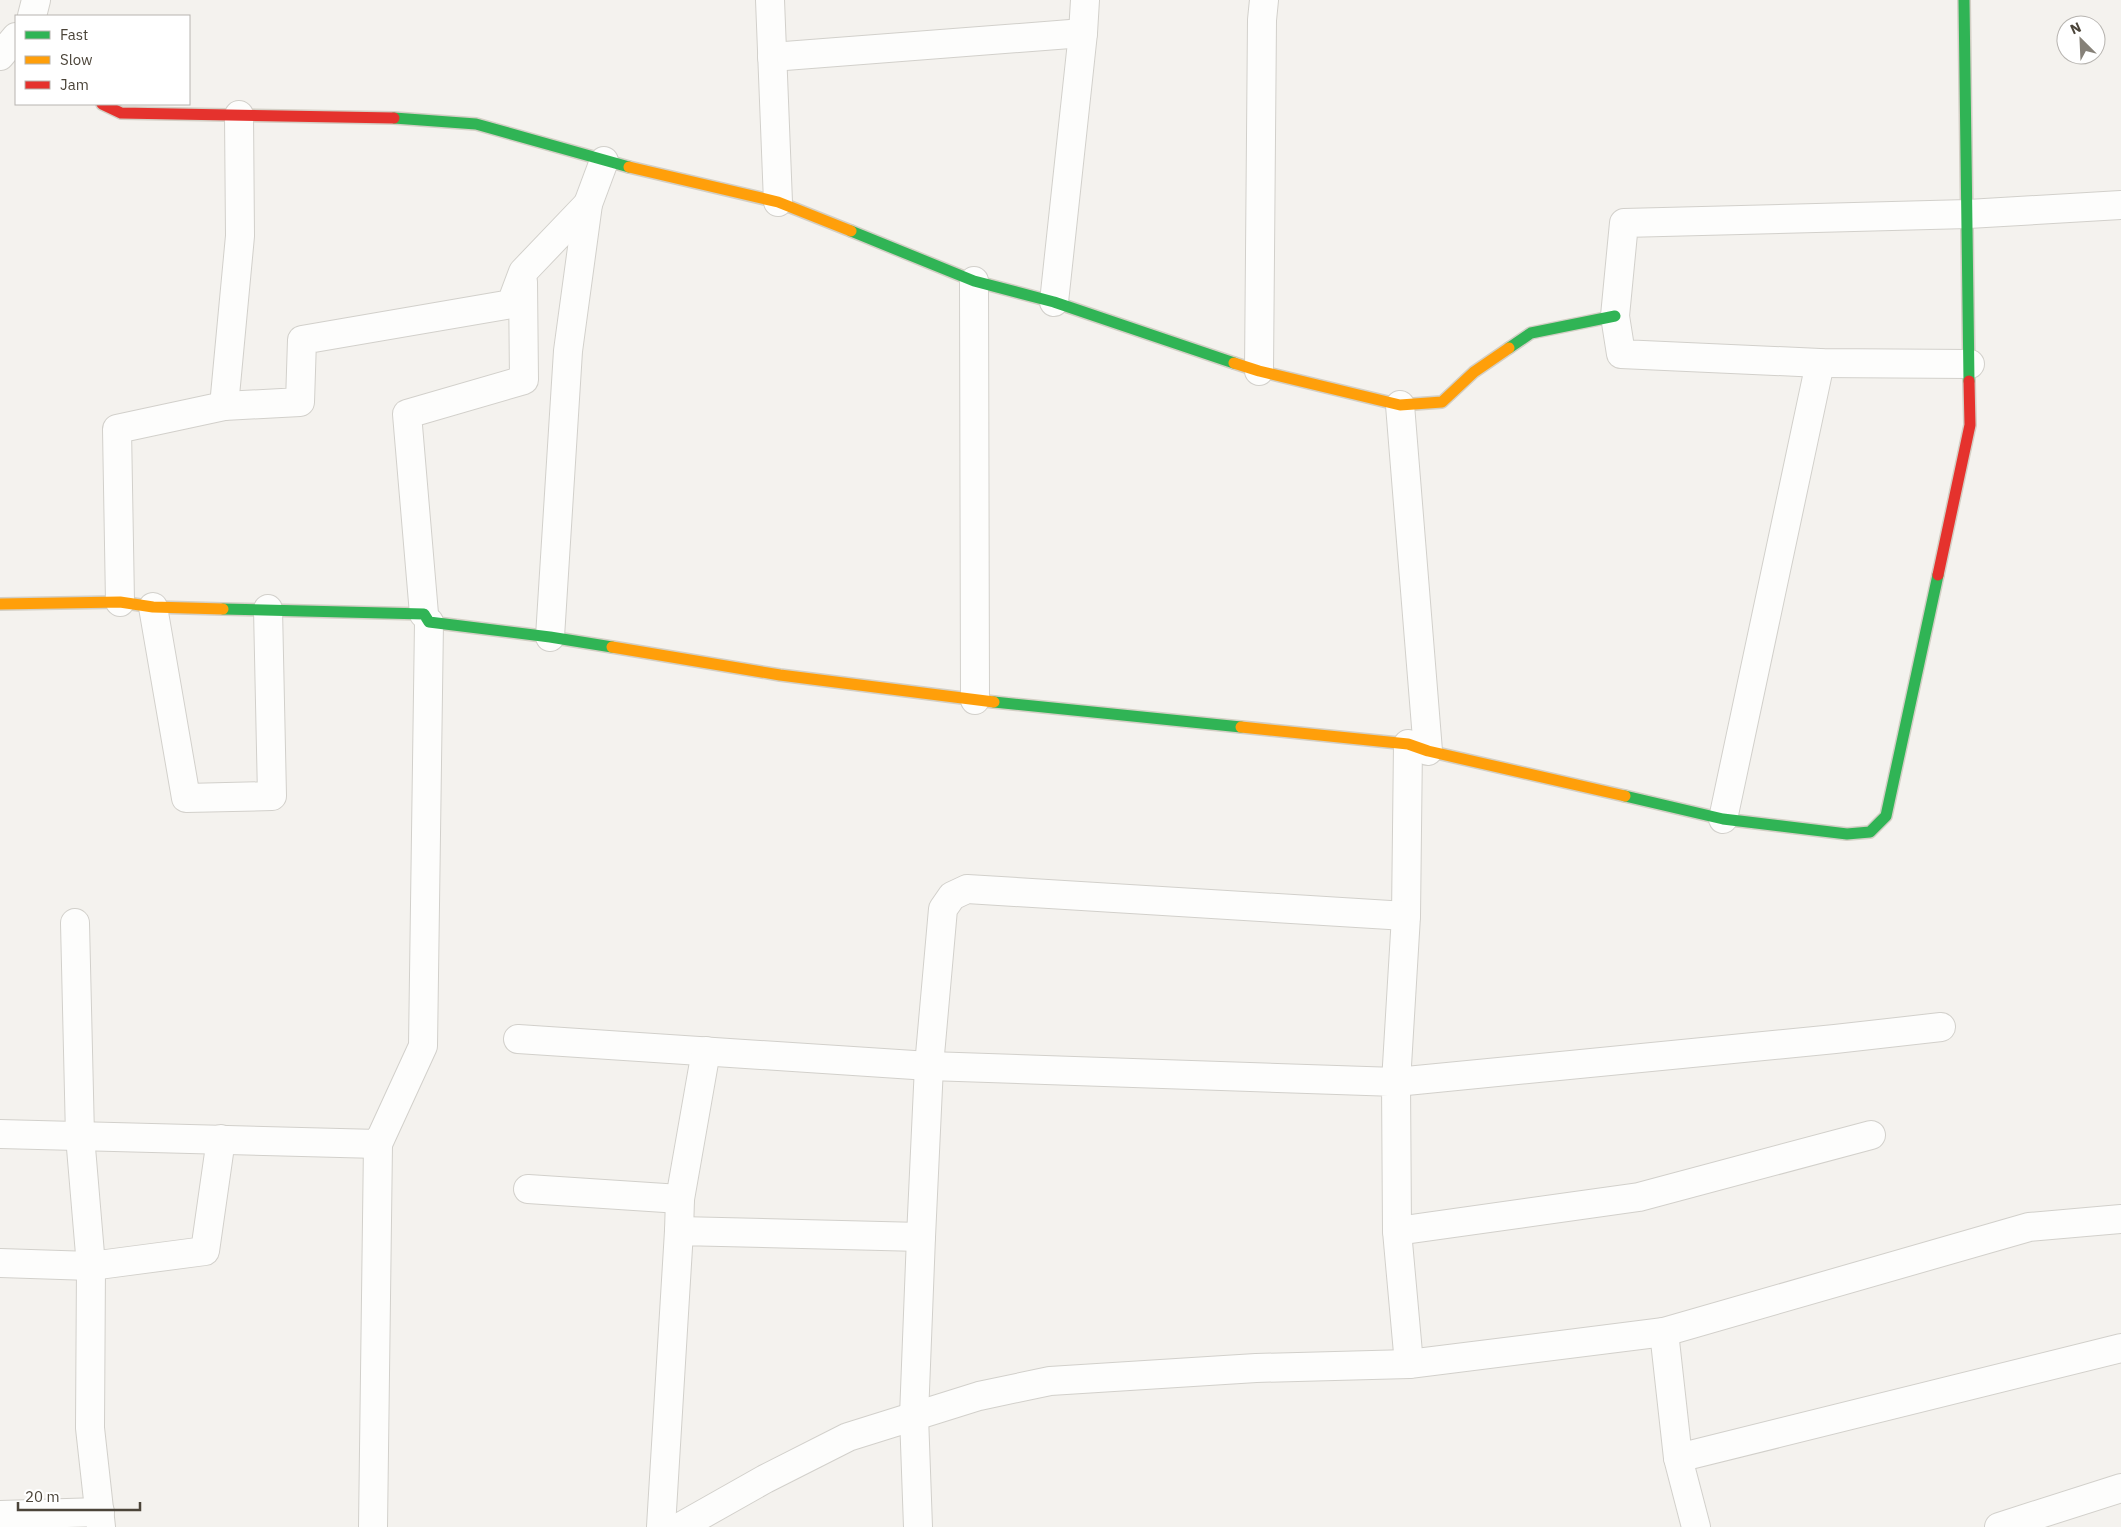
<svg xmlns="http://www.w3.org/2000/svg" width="2121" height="1527" font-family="'IBM Plex Sans',sans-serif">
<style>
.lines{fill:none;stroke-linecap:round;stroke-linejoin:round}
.street-casing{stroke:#d2d0cb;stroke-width:30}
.fast-casing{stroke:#d3cfc5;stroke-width:14}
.slow-casing{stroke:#d3cfc5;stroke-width:14}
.jam-casing{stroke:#d3cfc5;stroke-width:14}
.street{stroke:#fdfdfc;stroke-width:28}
.fast{stroke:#30b455;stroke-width:11}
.slow{stroke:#ff9f0a;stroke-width:11}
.jam{stroke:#e5322d;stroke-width:11}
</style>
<rect width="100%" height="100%" fill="#f4f2ee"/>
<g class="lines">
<defs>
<g id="street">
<path d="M770,0L778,202"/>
<path d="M32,16L36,0"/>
<path d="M0,56L16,37"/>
<path d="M772,57L1083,33"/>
<path d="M974,281L975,700"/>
<path d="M1054,302L1083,33L1085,0"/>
<path d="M1970,364L1820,363L1621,354L1615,316L1624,223L1968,214L2121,205"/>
<path d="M1259,371L1262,20L1264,0"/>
<path d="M1400,405L1428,751"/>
<path d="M224,406L300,402L302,340L511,304L523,272L588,204"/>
<path d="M120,602L117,429L224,406L240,236L239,115"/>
<path d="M153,607L186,798L272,796L268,609"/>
<path d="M424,614L407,414L524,380L523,282"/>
<path d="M550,637L568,351L588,204L604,161"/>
<path d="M1408,744L1406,916L1396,1082L1835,1039L1941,1027"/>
<path d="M1723,819L1820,363"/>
<path d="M75,923L80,1136L91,1266L90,1428L101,1527"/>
<path d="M518,1039L929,1066L1396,1082L1397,1231L1409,1364"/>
<path d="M0,1134L378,1144L423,1046L429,622"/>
<path d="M528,1189L680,1199"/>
<path d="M679,1231L680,1199L706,1051"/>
<path d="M1397,1231L1639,1197L1871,1135"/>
<path d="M0,1263L91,1266L205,1251L221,1139"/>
<path d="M1664,1332L1678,1458L1696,1527"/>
<path d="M1678,1458L2121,1348"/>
<path d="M0,1515L100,1512"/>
<path d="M373,1527L378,1144"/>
<path d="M661,1527L679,1231L921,1237"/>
<path d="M680,1527L765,1479L848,1437L979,1396L1050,1381L1256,1368L1409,1364L1664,1332L2029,1227L2121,1219"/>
<path d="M918,1527L914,1416L921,1237L929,1066L943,909L952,896L967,889L1406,916"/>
<path d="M1999,1527L2121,1488"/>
</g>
<g id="fast">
<path d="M1964,0L1969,381"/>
<path d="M394,118L476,124L629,167"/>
<path d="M851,231L974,281L1054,302L1234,363"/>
<path d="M1509,348L1531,333L1615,316"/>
<path d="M223,609L424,614L429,622L550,637L612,647"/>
<path d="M994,702L1241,727"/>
<path d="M1625,796L1723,819L1847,834L1870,832L1886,816L1938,575"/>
</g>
<g id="slow">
<path d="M629,167L778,202L851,231"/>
<path d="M1234,363L1259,371L1400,405L1442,402L1474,372L1509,348"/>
<path d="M0,604L120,602L153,607L223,609"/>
<path d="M612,647L780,675L994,702"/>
<path d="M1241,727L1408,744L1428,751L1625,796"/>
</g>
<g id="jam">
<path d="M102,104L121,113L394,118"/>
<path d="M1938,575L1970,425L1969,381"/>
</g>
</defs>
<use href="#street" class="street-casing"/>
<use href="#fast" class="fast-casing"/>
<use href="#slow" class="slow-casing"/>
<use href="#jam" class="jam-casing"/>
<use href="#street" class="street"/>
<use href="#fast" class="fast"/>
<use href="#slow" class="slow"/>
<use href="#jam" class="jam"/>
</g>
<rect x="15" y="15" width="175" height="90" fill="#ffffff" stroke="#b7b4b0"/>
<rect x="25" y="31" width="25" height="8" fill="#30b455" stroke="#b7b4b0"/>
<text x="60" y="40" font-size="15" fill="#4b4439">Fast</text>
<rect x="25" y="56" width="25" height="8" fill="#ff9f0a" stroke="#b7b4b0"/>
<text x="60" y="65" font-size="15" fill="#4b4439">Slow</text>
<rect x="25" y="81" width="25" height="8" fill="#e5322d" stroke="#b7b4b0"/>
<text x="60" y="90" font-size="15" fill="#4b4439">Jam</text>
<g transform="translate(2081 40) rotate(336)"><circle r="24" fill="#ffffff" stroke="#b7b4b0"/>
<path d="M0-4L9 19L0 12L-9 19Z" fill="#868178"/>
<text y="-8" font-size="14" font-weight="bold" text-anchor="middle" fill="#4b4439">N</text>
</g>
<path d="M18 1502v8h122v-8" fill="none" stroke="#4b4439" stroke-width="2.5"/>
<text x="25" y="1502" font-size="15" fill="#4b4439" stroke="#ffffff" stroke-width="4" paint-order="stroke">20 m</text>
</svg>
